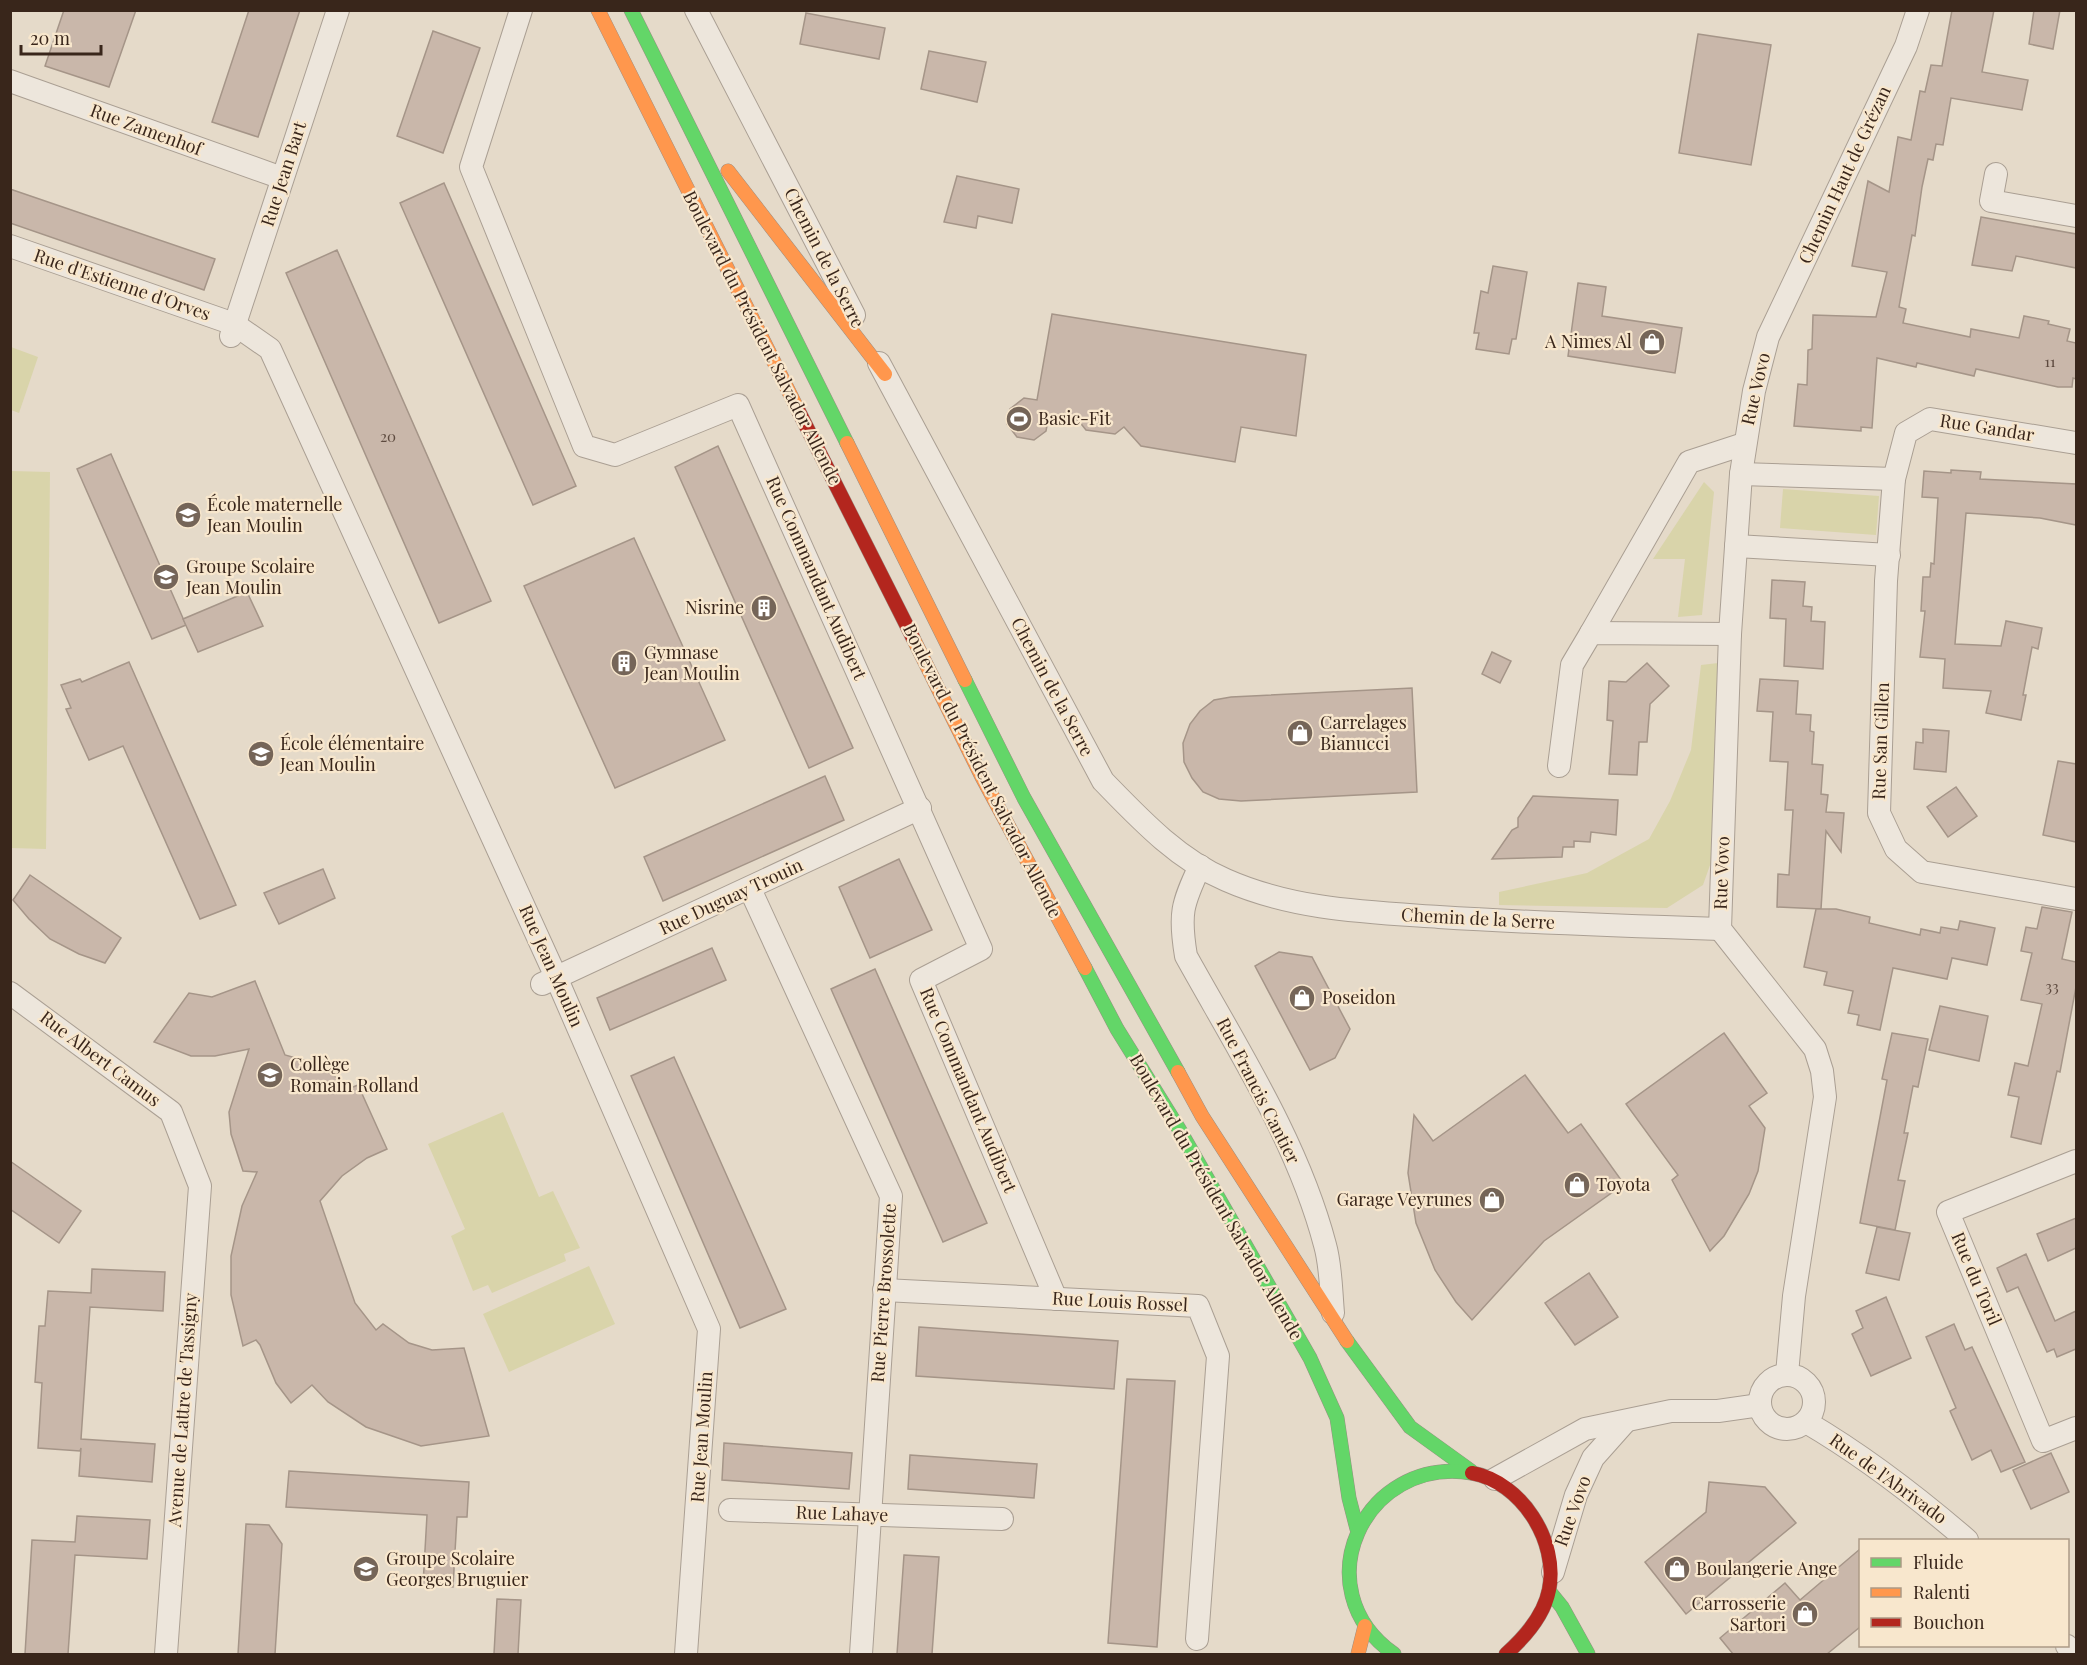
<svg xmlns="http://www.w3.org/2000/svg" width="2087" height="1665" font-family="'Playfair Display',serif">
<style>
.green{fill:#d9d4aa}
.building{fill:#c9b7aa;stroke:#a59588;stroke-width:1.5}
.lines{fill:none;stroke-linecap:round;stroke-linejoin:round}
.street-casing{stroke:#aa9f93;stroke-width:24}
.fast-casing{stroke:#9a8e83;stroke-width:15}
.slow-casing{stroke:#9a8e83;stroke-width:15}
.jam-casing{stroke:#9a8e83;stroke-width:15}
.street{stroke:#ede6dc;stroke-width:22}
.fast{stroke:#63d668;stroke-width:14}
.slow{stroke:#ff974d;stroke-width:14}
.jam{stroke:#b3261e;stroke-width:14}
.labels{text-anchor:middle;stroke-width:4.5;stroke-linejoin:round;paint-order:stroke}
.number-label{font-size:15px;fill:#5d4a3f}
.street-label{font-size:18px;fill:#39261b;stroke:#f8e7cd}
.poi-label{font-size:18px;fill:#39261b;stroke:#f8e7cd;text-anchor:start}
</style>
<rect width="100%" height="100%" fill="#e5dac9"/>
<g class="green">
<path d="M11,347L38,357L19,413L11,410Z"/>
<path d="M11,471L50,472L46,849L11,848Z"/>
<path d="M1704,482L1714,492L1702,615L1678,617L1685,559H1653Z"/>
<path d="M1783,489L1879,496L1876,535L1780,528Z"/>
<path d="M1718,663L1715,851L1703,885L1667,908L1499,905V892L1587,873L1649,839L1670,801L1691,750L1701,665Z"/>
<path d="M503,1112L539,1197L553,1191L580,1248L564,1254L566,1261L492,1293L488,1285L473,1291L451,1236L465,1229L428,1144Z"/>
<path d="M589,1266L615,1324L509,1372L483,1314Z"/>
</g>
<g class="building">
<path d="M64,10H136L109,87L45,66Z"/>
<path d="M249,10H300L258,137L212,122Z"/>
<path d="M1952,10H1994L1982,72L2028,80L2022,110L1951,98L1943,145L1936,144L1933,160L1928,159L1922,187L1915,236L1912,235L1899,307L1906,309L1903,323L1970,337L1971,329L2019,338L2024,316L2049,321L2048,324L2070,329L2067,341L2076,343V379L2073,378L2072,387H2058L1976,369L1974,376L1917,363L1916,367L1877,358L1872,428L1861,427V431L1794,426L1798,384L1807,385L1808,350L1812,349L1813,315L1876,317L1887,272L1852,266L1868,181L1889,192L1898,137L1911,140L1920,91L1925,92L1931,65L1942,66Z"/>
<path d="M2034,10H2060L2053,49L2029,44Z"/>
<path d="M806,13L885,28L879,59L800,44Z"/>
<path d="M433,31L480,48L443,153L397,136Z"/>
<path d="M1698,34L1771,45L1751,165L1679,153Z"/>
<path d="M929,51L986,62L977,102L921,89Z"/>
<path d="M957,176L1019,189L1012,223L978,216L976,228L944,222Z"/>
<path d="M444,183L576,486L533,505L400,203Z"/>
<path d="M10,189L215,259L204,290L10,223Z"/>
<path d="M1981,217L2076,234V268L2016,256L2012,271L1972,265Z"/>
<path d="M337,250L491,601L439,623L286,273Z"/>
<path d="M1493,266L1527,272L1516,339H1512L1509,354L1476,349L1479,333H1474L1481,291L1488,293Z"/>
<path d="M1578,283L1606,287L1602,316L1682,328L1675,373L1568,356Z"/>
<path d="M1052,314L1306,355L1296,436L1241,427L1235,462L1141,446L1124,427L1115,434L1086,430L1078,420L1049,415L1046,431L1034,440L1017,437L1007,424L1010,409L1024,398L1037,400Z"/>
<path d="M718,446L853,748L809,768L675,467Z"/>
<path d="M111,454L186,625L152,639L77,469Z"/>
<path d="M1951,470L1981,472L1980,479L2076,484V525L2040,518L1966,513L1955,644L2001,646L2006,621L2042,628L2038,649L2032,647L2023,695H2026L2021,720L1986,713L1991,691L1943,688L1945,659L1920,657L1925,611H1921L1923,577H1930L1931,563L1934,564L1938,498L1922,497L1924,471L1951,473Z"/>
<path d="M634,538L725,740L615,788L524,586Z"/>
<path d="M1772,580L1805,582L1803,606L1812,607L1811,621L1825,622L1823,669L1784,666L1786,619L1770,618Z"/>
<path d="M247,592L263,626L198,652L183,619Z"/>
<path d="M1492,652L1511,661L1500,683L1482,674Z"/>
<path d="M129,662L236,905L200,919L123,746L89,760L66,709L71,708L61,685L80,679L82,682Z"/>
<path d="M1647,663L1669,686L1650,704L1647,742H1639L1637,775L1609,774L1613,721L1607,720L1609,681L1626,682Z"/>
<path d="M1760,679L1798,681L1796,714L1811,715L1810,731L1814,732L1812,764L1823,765L1821,794L1828,795L1826,812L1844,813L1841,852L1826,831L1821,909L1777,907L1778,874L1789,875L1793,810H1785L1788,762L1770,761L1773,712L1757,711Z"/>
<path d="M1412,688L1417,792L1241,801L1219,799L1203,792L1192,778L1184,762L1183,743L1190,724L1200,711L1214,700L1231,697Z"/>
<path d="M1923,729L1949,731L1946,772L1914,769L1916,742L1923,743Z"/>
<path d="M2058,761L2076,764V842L2043,835Z"/>
<path d="M825,776L844,820L663,901L644,857Z"/>
<path d="M1956,787L1977,816L1948,837L1927,807Z"/>
<path d="M1533,796L1618,800L1616,835L1591,832L1590,842L1574,841V847H1563L1562,857L1492,859L1512,830L1518,827V818Z"/>
<path d="M899,859L932,930L870,958L839,887Z"/>
<path d="M323,869L335,898L279,924L264,893Z"/>
<path d="M30,875L121,938L105,963L79,954L50,939L29,919L13,900Z"/>
<path d="M2042,907L2072,912L2062,959L2076,962V987L2060,1072L2057,1071L2041,1144L2011,1137L2019,1097L2008,1095L2015,1063L2028,1066L2042,1004L2021,1000L2032,953L2021,951L2026,927L2037,929Z"/>
<path d="M1816,909H1836L1870,917L1869,923L1920,935L1921,929L1940,933L1941,927L1958,930L1960,921L1995,928L1987,965L1952,958L1947,979L1893,968L1880,1030L1857,1025L1859,1015L1848,1013L1853,991L1824,985L1827,972L1804,967Z"/>
<path d="M712,948L726,980L610,1030L597,998Z"/>
<path d="M1279,952L1312,957L1350,1029L1335,1058L1310,1070L1255,966Z"/>
<path d="M875,969L987,1223L943,1242L831,989Z"/>
<path d="M255,981L285,1055L317,1064L337,1078L348,1089L358,1085L387,1149L367,1158L342,1176L320,1201L355,1303L376,1330L383,1324L409,1343L432,1350L464,1348L489,1436L421,1446L366,1427L328,1402L312,1385L291,1403L276,1383L260,1345L256,1340L243,1346L231,1295V1256L242,1206L257,1172L243,1171L231,1134L229,1112L249,1049L215,1056H191L154,1042L189,993L212,997Z"/>
<path d="M1940,1006L1988,1016L1979,1061L1929,1050Z"/>
<path d="M1724,1033L1767,1093L1749,1106L1765,1128L1758,1171L1749,1194L1724,1236L1710,1251L1672,1180L1678,1175L1626,1104Z"/>
<path d="M1892,1033L1928,1039L1918,1087L1913,1086L1904,1133H1908L1898,1180L1905,1181L1895,1230L1860,1223L1887,1080L1882,1079Z"/>
<path d="M674,1057L786,1309L740,1328L631,1076Z"/>
<path d="M1525,1075L1568,1133L1581,1124L1624,1184L1544,1241L1472,1320L1456,1302L1435,1270L1416,1223L1408,1173L1414,1115L1433,1141Z"/>
<path d="M10,1161L81,1211L59,1243L10,1209Z"/>
<path d="M2076,1218V1248L2048,1261L2037,1234Z"/>
<path d="M1877,1227L1910,1233L1899,1280L1866,1273Z"/>
<path d="M2026,1254L2055,1321L2076,1311V1349L2057,1357L2054,1349L2047,1352L2018,1287L2007,1292L1997,1268Z"/>
<path d="M92,1269L165,1272L163,1311L90,1307L81,1439L155,1444L152,1482L79,1476L81,1448L80,1451L38,1448L42,1383L35,1382L39,1326H45L48,1291L91,1293Z"/>
<path d="M1589,1273L1618,1317L1575,1345L1545,1303Z"/>
<path d="M1886,1297L1911,1358L1871,1376L1852,1334L1863,1328L1856,1311Z"/>
<path d="M1954,1324L1965,1350L1972,1347L2025,1462L2001,1472L1991,1450L1972,1460L1950,1411L1956,1408L1926,1337Z"/>
<path d="M919,1327L1118,1341L1114,1389L916,1376Z"/>
<path d="M1127,1379L1175,1381L1157,1647L1108,1643Z"/>
<path d="M724,1443L852,1453L849,1489L722,1480Z"/>
<path d="M2051,1453L2069,1492L2031,1509L2013,1470Z"/>
<path d="M910,1455L1037,1464L1034,1498L908,1489Z"/>
<path d="M289,1471L469,1482L467,1517H457L453,1587L423,1585L427,1515L286,1507Z"/>
<path d="M1709,1482L1765,1487L1796,1523L1686,1614L1645,1562L1706,1512Z"/>
<path d="M77,1516L150,1520L147,1559L75,1555L68,1654H25L32,1540L75,1542Z"/>
<path d="M246,1524L269,1525L282,1544L275,1654H238Z"/>
<path d="M1860,1549V1627L1827,1654H1733L1720,1638L1785,1583L1800,1600Z"/>
<path d="M904,1555L939,1557L932,1654H897Z"/>
<path d="M497,1599L521,1600L518,1654H494Z"/>
</g>
<g class="lines">
<defs>
<g id="street">
<path d="M521,10L471,167L584,446L615,455L738,405L981,949L921,980L1056,1299"/>
<path d="M696,10L854,315"/>
<path d="M10,81L282,178"/>
<path d="M1996,174L1991,201L2076,216"/>
<path d="M10,246L234,324L270,349L556,977L709,1329L686,1654"/>
<path d="M231,336L338,10"/>
<path d="M879,363L1103,781C1139,818 1177,859 1226,880C1294,910 1366,912 1439,917C1533,923 1626,926 1720,929"/>
<path d="M2076,443L1930,419L1906,433L1894,479L1886,581L1879,813L1896,849L1922,872L2076,899"/>
<path d="M1741,474L1894,479"/>
<path d="M1736,546L1889,555"/>
<path d="M1591,633L1689,462L1744,444"/>
<path d="M1559,766L1572,665L1591,633L1730,634"/>
<path d="M1200,866C1182,904 1179,914 1186,956C1237,1048 1298,1142 1325,1245C1331,1266 1331,1291 1333,1313"/>
<path d="M750,889L891,1196L861,1654"/>
<path d="M542,984L920,808"/>
<path d="M10,993L171,1112L200,1186L166,1654"/>
<path d="M2076,1161L1948,1212L2043,1441L2076,1428"/>
<path d="M884,1290L1198,1306L1218,1356L1197,1639"/>
<path d="M1787,1374L1794,1296L1825,1097L1822,1071L1815,1049L1720,929L1730,634L1741,474L1754,391L1768,337L1906,46L1918,10"/>
<circle cx="1787" cy="1402" r="27"/>
<path d="M1806,1422C1864,1456 1916,1496 1967,1540"/>
<path d="M1495,1479L1585,1429L1671,1411H1718L1760,1405"/>
<path d="M730,1510L1002,1519"/>
<path d="M1553,1572L1576,1495L1593,1458L1625,1422"/>
<path d="M2067,1646L2073,1654"/>
</g>
<g id="fast">
<path d="M631,10L847,443"/>
<path d="M965,680L1024,798L1178,1072"/>
<path d="M1085,968L1117,1029L1179,1129L1310,1358L1337,1418L1349,1498L1357,1529"/>
<path d="M1347,1341L1410,1427L1471,1471"/>
<path d="M1549,1591L1562,1607L1588,1654"/>
<path d="M1394,1654C1302,1589 1364,1455 1472,1473"/>
</g>
<g id="slow">
<path d="M598,10L798,410"/>
<path d="M728,171L885,374"/>
<path d="M847,443L965,680"/>
<path d="M913,638L982,777L1085,968"/>
<path d="M1178,1072L1202,1116L1347,1341"/>
<path d="M1358,1654L1365,1626"/>
</g>
<g id="jam">
<path d="M798,410L913,638"/>
<path d="M1472,1473C1521,1482 1559,1541 1549,1590C1544,1616 1525,1637 1506,1654"/>
</g>
</defs>
<use href="#street" class="street-casing"/>
<use href="#fast" class="fast-casing"/>
<use href="#slow" class="slow-casing"/>
<use href="#jam" class="jam-casing"/>
<use href="#street" class="street"/>
<use href="#fast" class="fast"/>
<use href="#slow" class="slow"/>
<use href="#jam" class="jam"/>
</g>
<defs>
<symbol id="shop-disc" viewBox="-11 -11 22 22"><circle r="9.5" fill="#756558" stroke="#f8e7cd"/><path d="M-5-2.5h2.3a2.7 3.5 0 0 1 5.4 0H5L5.5 6h-11ZM-1.5-2.5h3a1.5 2.3 0 0 0-3 0Z" fill="#fff"/></symbol>
<symbol id="stadium-disc" viewBox="-11 -11 22 22"><circle r="9.5" fill="#756558" stroke="#f8e7cd"/><path d="M0-5a6.5 5 0 1 0 0 10a6.5 5 0 1 0 0-10ZM-3.5-1.8h7v3.6h-7Z" fill="#fff"/></symbol>
<symbol id="school-disc" viewBox="-11 -11 22 22"><circle r="9.5" fill="#756558" stroke="#f8e7cd"/><path d="M0-5L7-2L0 1L-7-2ZM-4 1L0 2.5L4 1V4Q0 6-4 4Z" fill="#fff"/></symbol>
<symbol id="building-disc" viewBox="-11 -11 22 22"><circle r="9.5" fill="#756558" stroke="#f8e7cd"/><path d="M-4-6H4V6H1V3H-1V6H-4ZM-2.5-4.3h1.7v1.8h-1.7ZM.8-4.3h1.7v1.8H.8ZM-2.5-1h1.7V.8h-1.7ZM.8-1h1.7V.8H.8Z" fill="#fff"/></symbol>
</defs>
<g fill-rule="evenodd">
<use href="#shop-disc" x="1637" y="327" width="30" height="30"/>
<use href="#stadium-disc" x="1004" y="404" width="30" height="30"/>
<use href="#school-disc" x="173" y="500" width="30" height="30"/>
<use href="#school-disc" x="151" y="562" width="30" height="30"/>
<use href="#building-disc" x="749" y="593" width="30" height="30"/>
<use href="#building-disc" x="609" y="648" width="30" height="30"/>
<use href="#shop-disc" x="1285" y="718" width="30" height="30"/>
<use href="#school-disc" x="246" y="739" width="30" height="30"/>
<use href="#shop-disc" x="1287" y="983" width="30" height="30"/>
<use href="#school-disc" x="255" y="1060" width="30" height="30"/>
<use href="#shop-disc" x="1562" y="1170" width="30" height="30"/>
<use href="#shop-disc" x="1477" y="1185" width="30" height="30"/>
<use href="#school-disc" x="351" y="1554" width="30" height="30"/>
<use href="#shop-disc" x="1662" y="1554" width="30" height="30"/>
<use href="#shop-disc" x="1790" y="1599" width="30" height="30"/>
</g>
<g class="labels">
<g class="number-label">
<text x="2050" y="367">11</text>
<text x="388" y="442">20</text>
<text x="2052" y="992">33</text>
</g>
<g class="street-label">
<text transform="translate(146 130) rotate(20)" y="6">Rue Zamenhof</text>
<text transform="translate(284 174) rotate(-72)" y="6">Rue Jean Bart</text>
<text transform="translate(1845 175) rotate(-65)" y="6">Chemin Haut de Grézan</text>
<text transform="translate(824 258) rotate(63)" y="6">Chemin de la Serre</text>
<text transform="translate(122 285) rotate(19)" y="6">Rue d'Estienne d'Orves</text>
<text transform="translate(762 338) rotate(63)" y="6">Boulevard du Président Salvador Allende</text>
<text transform="translate(1756 389) rotate(-77)" y="6">Rue Vovo</text>
<text transform="translate(1987 428) rotate(9)" y="6">Rue Gandar</text>
<text transform="translate(816 578) rotate(66)" y="6">Rue Commandant Audibert</text>
<text transform="translate(1052 687) rotate(62)" y="6">Chemin de la Serre</text>
<text transform="translate(1881 741) rotate(-88)" y="6">Rue San Gillen</text>
<text transform="translate(982 771) rotate(63)" y="6">Boulevard du Président Salvador Allende</text>
<text transform="translate(1722 873) rotate(-88)" y="6">Rue Vovo</text>
<text transform="translate(731 897) rotate(-25)" y="6">Rue Duguay Trouin</text>
<text transform="translate(1478 919) rotate(3)" y="6">Chemin de la Serre</text>
<text transform="translate(551 966) rotate(66)" y="6">Rue Jean Moulin</text>
<text transform="translate(100 1059) rotate(37)" y="6">Rue Albert Camus</text>
<text transform="translate(968 1090) rotate(67)" y="6">Rue Commandant Audibert</text>
<text transform="translate(1258 1091) rotate(63)" y="6">Rue Francis Cantier</text>
<text transform="translate(1216 1197) rotate(60)" y="6">Boulevard du Président Salvador Allende</text>
<text transform="translate(1976 1279) rotate(67)" y="6">Rue du Toril</text>
<text transform="translate(884 1293) rotate(-86)" y="6">Rue Pierre Brossolette</text>
<text transform="translate(1120 1302) rotate(3)" y="6">Rue Louis Rossel</text>
<text transform="translate(183 1410) rotate(-86)" y="6">Avenue de Lattre de Tassigny</text>
<text transform="translate(702 1437) rotate(-86)" y="6">Rue Jean Moulin</text>
<text transform="translate(1888 1479) rotate(36)" y="6">Rue de l'Abrivado</text>
<text transform="translate(1573 1511) rotate(-70)" y="6">Rue Vovo</text>
<text transform="translate(842 1514) rotate(2)" y="6">Rue Lahaye</text>
</g>
<g class="poi-label">
<text x="1632" y="348" text-anchor="end">A Nimes Al</text>
<text x="1038" y="425">Basic-Fit</text>
<text x="207" y="511">École maternelle<tspan x="207" dy="21">Jean Moulin</tspan></text>
<text x="186" y="573">Groupe Scolaire<tspan x="186" dy="21">Jean Moulin</tspan></text>
<text x="744" y="614" text-anchor="end">Nisrine</text>
<text x="644" y="659">Gymnase<tspan x="644" dy="21">Jean Moulin</tspan></text>
<text x="1320" y="729">Carrelages<tspan x="1320" dy="21">Bianucci</tspan></text>
<text x="280" y="750">École élémentaire<tspan x="280" dy="21">Jean Moulin</tspan></text>
<text x="1322" y="1004">Poseidon</text>
<text x="290" y="1071">Collège<tspan x="290" dy="21">Romain Rolland</tspan></text>
<text x="1596" y="1191">Toyota</text>
<text x="1472" y="1206" text-anchor="end">Garage Veyrunes</text>
<text x="386" y="1565">Groupe Scolaire<tspan x="386" dy="21">Georges Bruguier</tspan></text>
<text x="1696" y="1575">Boulangerie Ange</text>
<text x="1786" y="1610" text-anchor="end">Carrosserie<tspan x="1786" dy="21">Sartori</tspan></text>
</g>
</g>
<rect width="2087" height="1665" fill="none" stroke="#39261b" stroke-width="24"/>
<rect x="1859" y="1539" width="210" height="108" fill="#f8e7cd" stroke="#ac9a86" stroke-width="1.5"/>
<rect x="1871" y="1558" width="30" height="9" fill="#63d668" stroke="#ac9a86" stroke-width="1.5"/>
<text x="1913" y="1569" font-size="18" fill="#39261b">Fluide</text>
<rect x="1871" y="1588" width="30" height="9" fill="#ff974d" stroke="#ac9a86" stroke-width="1.5"/>
<text x="1913" y="1599" font-size="18" fill="#39261b">Ralenti</text>
<rect x="1871" y="1618" width="30" height="9" fill="#b3261e" stroke="#ac9a86" stroke-width="1.5"/>
<text x="1913" y="1629" font-size="18" fill="#39261b">Bouchon</text>
<path d="M21 45v9h80v-9" fill="none" stroke="#39261b" stroke-width="3"/>
<text x="30" y="45" font-size="18" fill="#39261b" stroke="#f8e7cd" stroke-width="4.5" paint-order="stroke">20 m</text>
</svg>
